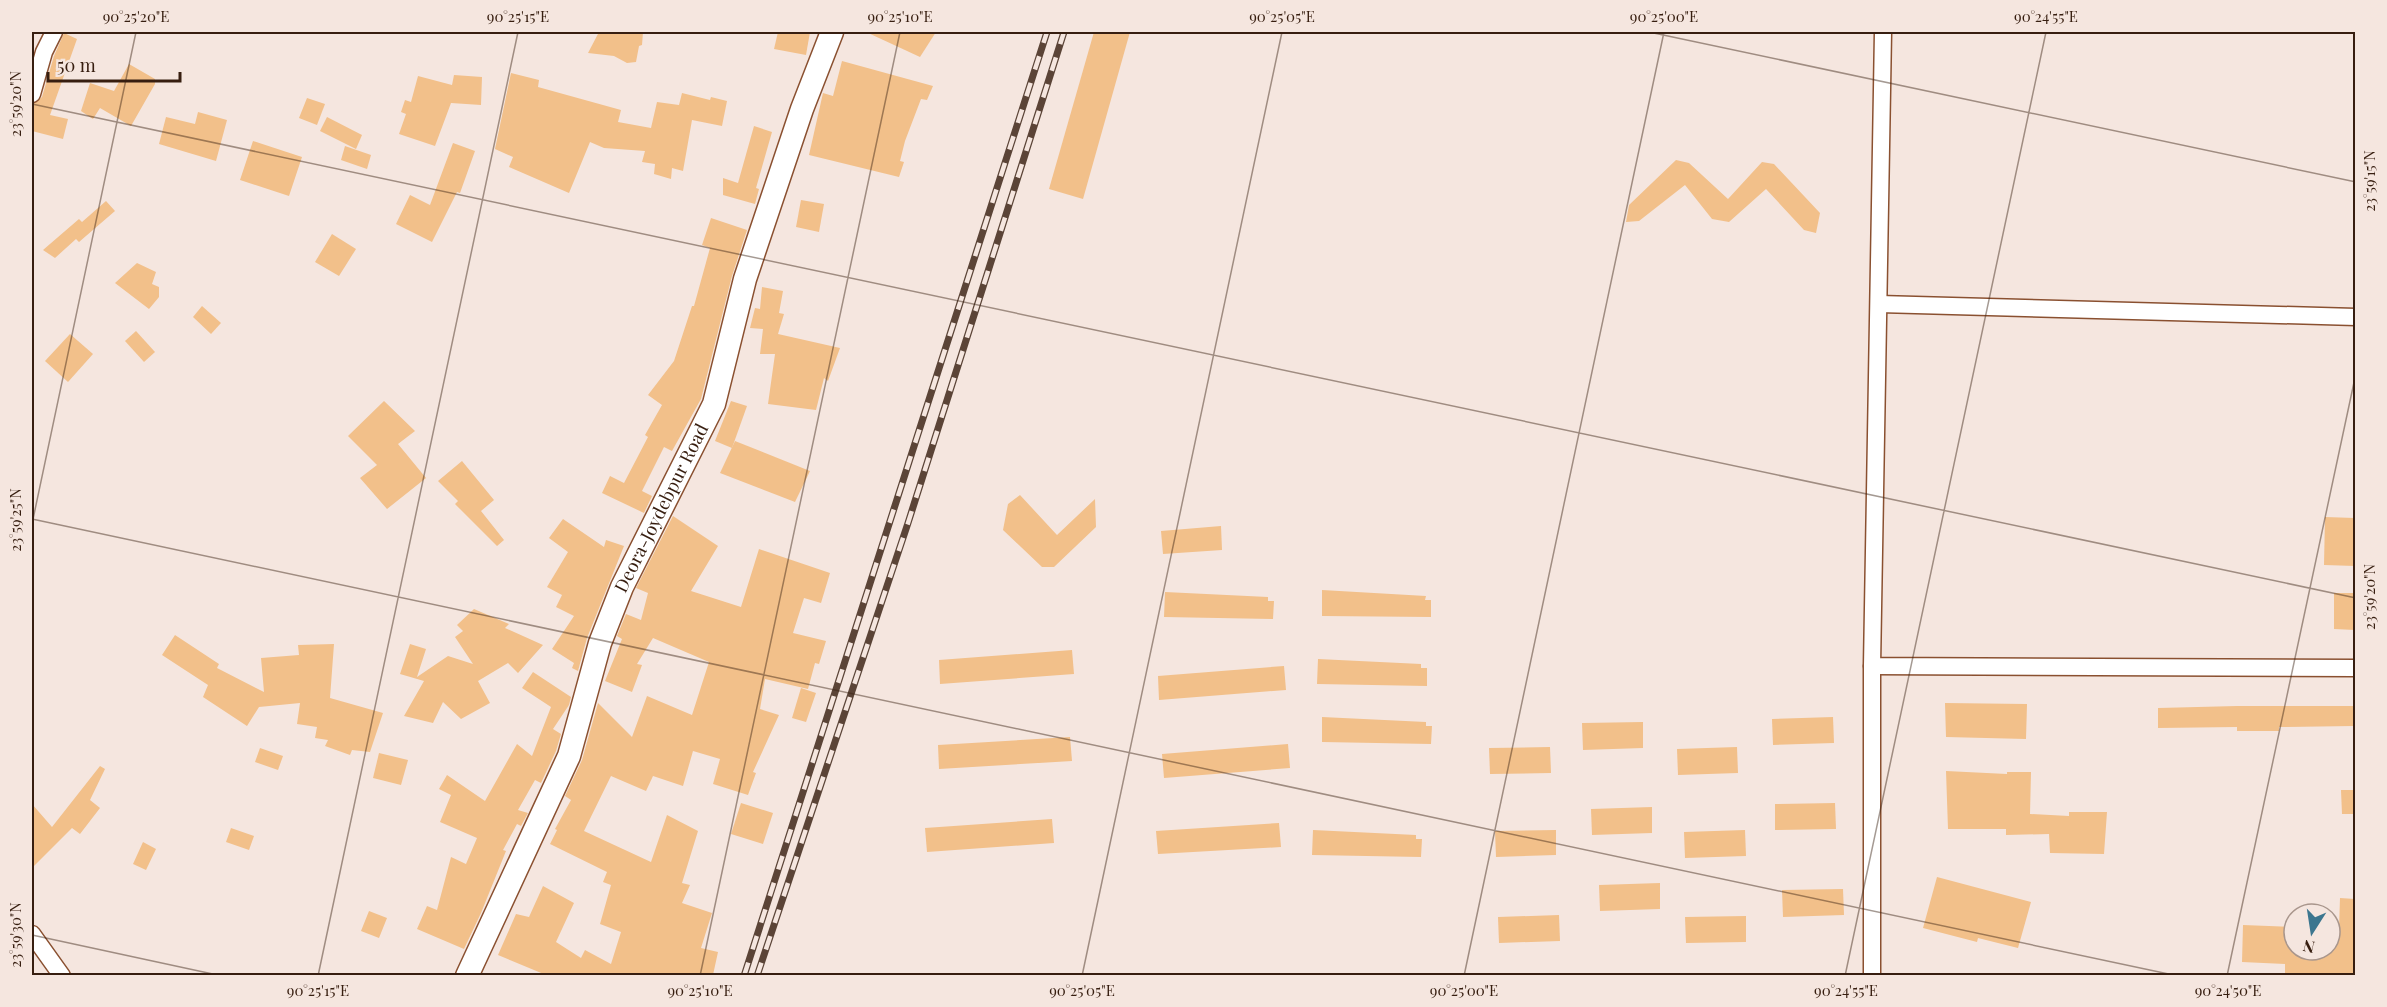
<svg xmlns="http://www.w3.org/2000/svg" width="2387" height="1007" font-family="'Playfair Display',serif">
<style>
.building{fill:#f2c08a}
.lines{fill:none;stroke-linecap:round;stroke-linejoin:round}
.street-casing{stroke:#8a5030;stroke-width:19}
.secondary-casing{stroke:#8a5030;stroke-width:25}
.street{stroke:#fff;stroke-width:16}
.secondary{stroke:#fff;stroke-width:22}
.rail-casing{stroke:#5b4437;stroke-width:7}
.rail{stroke:#f5e6df;stroke-width:4.5;stroke-dasharray:14;stroke-linecap:butt}
.ticks{fill:none;stroke:#371e10;stroke-width:1.5;stroke-opacity:0.45}
.labels{text-anchor:middle;stroke-width:6;stroke-linejoin:round;paint-order:stroke}
.street-label{font-size:18px;fill:#371e10;stroke:#f5e6df}
.neatline{fill:none;stroke:#371e10;stroke-width:2}
.ticks-label{font-size:15px;text-anchor:middle;fill:#371e10}
</style>
<rect width="100%" height="100%" fill="#f5e6df"/>
<g class="building">
<path d="M599,32H643L642,45L639,46L636,62L627,63L614,56L588,53Z"/>
<path d="M778,32H810L806,55L774,49Z"/>
<path d="M866,32H936L920,57Z"/>
<path d="M1094,32H1130L1083,199L1049,189Z"/>
<path d="M64,33L77,39L50,115L68,119L63,139L32,131V111L33,104L42,97L54,56Z"/>
<path d="M842,61L933,86L927,100L921,99L905,141L900,161L904,162L899,177L809,155L823,93L833,96Z"/>
<path d="M129,64L155,79V84L131,126L100,108L93,119L81,111L90,83L114,91Z"/>
<path d="M511,73L539,80L538,87L621,110L618,122L651,128L657,102L679,105L682,93L710,100L711,97L727,101L722,126L692,120L683,171L672,168L671,179L654,174L655,164L642,162L645,151L604,148L590,142L569,193L509,167L513,157L495,149Z"/>
<path d="M454,75L482,77L481,105L451,103L435,146L399,134L406,114L401,112L405,100L411,102L418,76L452,85Z"/>
<path d="M307,98L325,104L317,125L299,118Z"/>
<path d="M198,112L227,120L216,161L159,144L166,117L195,124Z"/>
<path d="M327,117L362,135L356,149L320,131Z"/>
<path d="M754,126L772,132L756,188L759,189L755,204L723,195V178L738,183Z"/>
<path d="M253,141L302,157L289,196L240,180Z"/>
<path d="M453,143L475,151L460,193L457,192L432,242L396,224L410,195L430,205Z"/>
<path d="M345,146L371,155L367,169L341,160Z"/>
<path d="M1676,160L1689,163L1728,199L1762,162L1774,164L1820,213L1816,233L1804,230L1766,189L1729,222L1712,219L1685,185L1639,221L1626,222L1629,205Z"/>
<path d="M801,200L824,204L819,232L796,227Z"/>
<path d="M106,201L115,211L79,242L76,239L55,258L43,250L79,219L82,222Z"/>
<path d="M711,218L747,230L732,276L701,399L672,451L664,447L642,491L652,496L644,513L602,493L610,476L624,483L648,437L645,435L662,405L648,395L674,361L692,306H694L710,248L702,245Z"/>
<path d="M332,234L356,249L339,276L315,262Z"/>
<path d="M137,263L156,272L152,284L159,287V297L149,309L115,283Z"/>
<path d="M762,287L783,291L779,313L784,314L778,334L840,348L828,381L824,378L816,410L768,404L775,354H760L763,329L750,328L755,308L760,309Z"/>
<path d="M202,306L221,323L211,334L193,317Z"/>
<path d="M136,331L155,352L144,362L125,341Z"/>
<path d="M70,334L93,354L68,382L45,361Z"/>
<path d="M384,401L415,431L398,444L426,478L387,509L360,478L377,465L348,436Z"/>
<path d="M731,401L747,406L732,448L715,441Z"/>
<path d="M735,441L810,471L795,502L720,473Z"/>
<path d="M462,461L494,500L481,511L504,540L497,546L455,504L458,501L438,481Z"/>
<path d="M1020,495L1057,535L1095,499L1096,527L1054,567H1042L1003,530L1008,504Z"/>
<path d="M673,516L718,546L691,591L741,607L759,549L830,573L821,603L804,598L793,633L826,641L819,664L815,663L808,689L765,679L760,709L779,715L753,772L756,773L748,795L713,784L720,759L693,751L683,786L653,776L646,791L611,776L584,831L651,862L667,815L698,831L682,883L690,885L682,903L712,913L701,948L718,952L713,975H546L498,955L516,914L529,917L543,886L574,903L556,942L581,958L585,950L611,964L621,932L600,924L611,885L603,882L607,872L550,844L557,830L555,829L571,800L565,796L582,760L598,703L632,737L647,696L692,715L709,662L653,638L637,664L642,665L632,692L605,681L622,639L617,636L626,614L641,620L648,593L636,588Z"/>
<path d="M2325,517L2355,518V566L2324,565Z"/>
<path d="M563,519L604,547L606,540L624,546L587,638L578,671L572,668L574,663L552,649L574,616L556,607L562,595L547,587L568,552L549,538Z"/>
<path d="M1221,526L1222,550L1163,554L1161,531Z"/>
<path d="M1322,590L1426,596L1425,600H1431V617L1322,616Z"/>
<path d="M1165,592L1268,597V601H1274L1273,619L1164,617Z"/>
<path d="M2334,593H2355V630L2334,629Z"/>
<path d="M474,609L509,624L505,628L543,645L518,673L508,663L478,681L490,703L461,719L443,702L433,723L404,716L424,681L400,674L410,644L426,649L417,677L448,656L473,664L455,637L463,631L457,625Z"/>
<path d="M175,635L219,664L217,668L264,692L261,658L299,655L298,645L334,644L330,698L383,713L370,752L352,750L350,755L325,746L328,740L315,738L317,727L297,724L300,703L259,707L247,726L203,697L208,685L162,655Z"/>
<path d="M1072,650L1074,674L940,684L939,660Z"/>
<path d="M1318,659L1421,664V668H1427V686L1317,684Z"/>
<path d="M1284,666L1286,690L1159,700L1158,676Z"/>
<path d="M533,672L571,697L569,705L553,729L561,734L556,751L541,783L535,780L518,810L528,813L521,826L517,824L503,850L506,851L481,913L464,949L417,929L427,906L437,910L451,857L466,864L477,838L440,822L451,795L439,789L447,775L485,801L517,744L532,756L551,707L522,688Z"/>
<path d="M801,688L816,693L806,722L792,718Z"/>
<path d="M1945,703L2027,704L2026,739L1946,737Z"/>
<path d="M2237,706H2353L2354,726L2279,727V731H2237V727L2158,728V708Z"/>
<path d="M1322,717L1426,722V726H1432L1431,744L1322,742Z"/>
<path d="M1833,717L1834,743L1773,745L1772,719Z"/>
<path d="M1643,722V748L1583,750L1582,723Z"/>
<path d="M1070,737L1072,761L939,769L938,745Z"/>
<path d="M1288,744L1290,768L1164,778L1162,754Z"/>
<path d="M1550,747L1551,773L1490,774L1489,748Z"/>
<path d="M1737,747L1738,773L1678,775L1677,749Z"/>
<path d="M260,748L283,756L278,770L255,762Z"/>
<path d="M379,753L408,760L401,785L373,778Z"/>
<path d="M100,766L105,769L90,800L100,808L80,834L72,828L32,868V804L52,827Z"/>
<path d="M1946,771L2007,774V772H2031L2030,814L2069,816V812H2107L2104,854L2050,853L2049,834L2006,835V829H1948Z"/>
<path d="M2341,790H2355V814H2342Z"/>
<path d="M741,803L773,813L763,844L731,834Z"/>
<path d="M1835,803L1836,829L1775,830V804Z"/>
<path d="M1652,807V833L1592,835L1591,809Z"/>
<path d="M1052,819L1054,843L927,852L925,828Z"/>
<path d="M1279,823L1281,847L1158,854L1156,831Z"/>
<path d="M231,828L254,836L249,850L226,842Z"/>
<path d="M1313,830L1416,835V839H1422L1421,857L1312,855Z"/>
<path d="M1556,830V855L1496,857L1495,831Z"/>
<path d="M1745,830L1746,856L1685,858L1684,832Z"/>
<path d="M143,842L156,849L146,870L133,864Z"/>
<path d="M1937,877L2031,902L2018,948L1978,938L1977,942L1923,928Z"/>
<path d="M1660,883V909L1600,911L1599,885Z"/>
<path d="M1843,889L1844,915L1783,917L1782,890Z"/>
<path d="M2340,898L2355,899V975H2285V964L2242,962L2243,925L2294,927V950H2330V928H2339Z"/>
<path d="M369,911L387,918L379,938L361,931Z"/>
<path d="M1559,915L1560,941L1499,943L1498,917Z"/>
<path d="M1746,916V942L1686,943L1685,917Z"/>
</g>
<g class="lines">
<defs>
<g id="street">
<path d="M1883,32L1872,666L2356,668"/>
<path d="M32,94L44,52L54,32"/>
<path d="M1879,304L2356,317"/>
<path d="M32,934L62,976"/>
<path d="M1872,976V666"/>
</g>
<g id="secondary">
<path id="s1" d="M467,976L569,756L600,643L622,587L714,404L745,279L802,109L832,32"/>
</g>
</defs>
<use href="#street" class="street-casing"/>
<use href="#secondary" class="secondary-casing"/>
<use href="#street" class="street"/>
<use href="#secondary" class="secondary"/>
<defs>
<g id="rail">
<path d="M744,976L1047,32"/>
<path d="M757,976L908,523L1064,32"/>
</g>
</defs>
<use href="#rail" class="rail-casing"/>
<use href="#rail" class="rail"/>
</g>
<path class="ticks" d="M1649,32L2356,182M32,104L2356,598M32,519L2178,976M32,524L136,32M32,935L222,976M318,976L518,32M700,976L900,32M1082,976L1282,32M1464,976L1664,32M1845,976L2046,32M2227,976L2356,373"/>
<g class="labels">
<g class="street-label">
<text dy="6" stroke="none"><textPath href="#s1" startOffset="508">Deora-Joydebpur Road</textPath></text>
</g>
</g>
<rect width="2387" height="1007" fill="none" stroke="#f5e6df" stroke-width="66"/>
<g transform="translate(2312 932) rotate(192)"><circle r="28" fill="#f5e6df" stroke="#a9968c" stroke-width="1.5"/>
<path d="M0-4.5L10 22L0 15L-10 22Z" fill="#3c768f"/>
<text y="-9" font-size="16" font-weight="bold" text-anchor="middle" fill="#371e10">N</text>
</g>
<path d="M48 72v9h132v-9" fill="none" stroke="#371e10" stroke-width="3"/>
<text x="57" y="72" font-size="18" fill="#371e10" stroke="#f5e6df" stroke-width="4.5" paint-order="stroke">50 m</text>
<rect x="33" y="33" width="2321" height="941" class="neatline"/>
<g class="ticks-label">
<text x="136" y="22">90°25'20"E</text>
<text x="518" y="22">90°25'15"E</text>
<text x="900" y="22">90°25'10"E</text>
<text x="1282" y="22">90°25'05"E</text>
<text x="1664" y="22">90°25'00"E</text>
<text x="2046" y="22">90°24'55"E</text>
<text transform="translate(16 104) rotate(-90)" y="5">23°59'20"N</text>
<text transform="translate(2370 181) rotate(-90)" y="5">23°59'15"N</text>
<text transform="translate(16 520) rotate(-90)" y="5">23°59'25"N</text>
<text transform="translate(2370 597) rotate(-90)" y="5">23°59'20"N</text>
<text transform="translate(16 935) rotate(-90)" y="5">23°59'30"N</text>
<text x="318" y="996">90°25'15"E</text>
<text x="700" y="996">90°25'10"E</text>
<text x="1082" y="996">90°25'05"E</text>
<text x="1464" y="996">90°25'00"E</text>
<text x="1846" y="996">90°24'55"E</text>
<text x="2228" y="996">90°24'50"E</text>
</g>
</svg>
